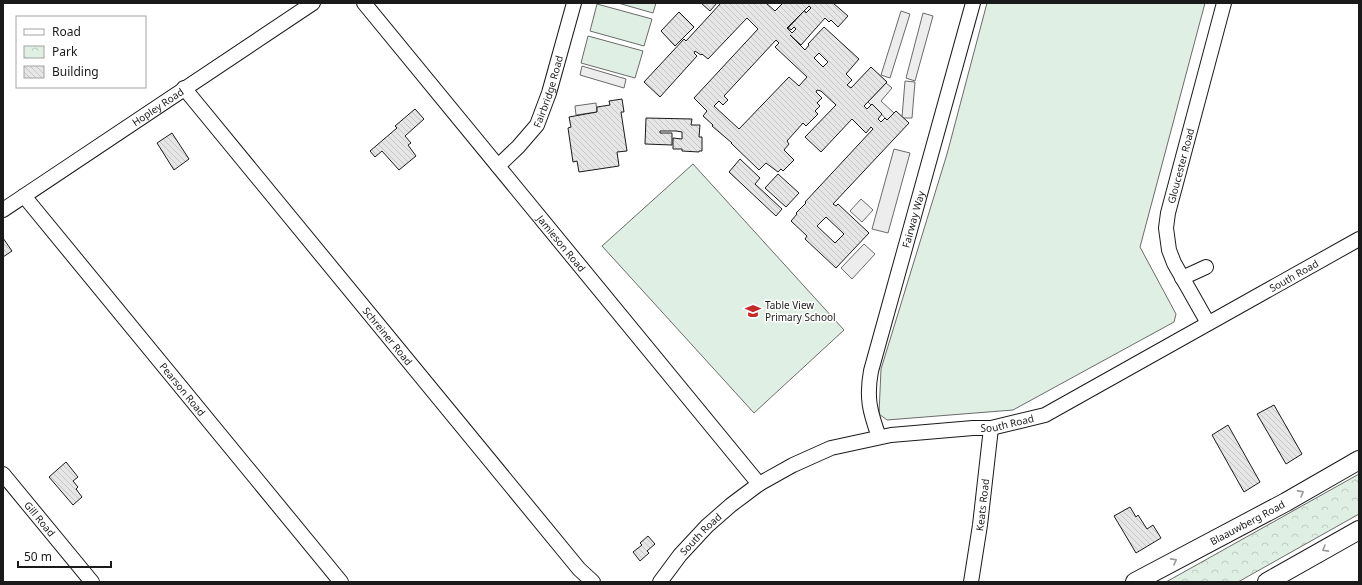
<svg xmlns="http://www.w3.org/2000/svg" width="1362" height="585" font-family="'Noto Sans',sans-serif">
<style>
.park{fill:url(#park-crowns);stroke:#6a6a6a}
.pitch{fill:#e0efe3;stroke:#6a6a6a}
.parking{fill:#ededed;stroke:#6a6a6a}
.building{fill:url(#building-back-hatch);stroke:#1a1a1a;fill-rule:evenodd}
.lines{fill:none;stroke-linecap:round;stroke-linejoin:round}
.minor-casing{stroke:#1a1a1a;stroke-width:16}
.major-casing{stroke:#1a1a1a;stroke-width:20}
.minor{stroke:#fff;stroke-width:14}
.major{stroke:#fff;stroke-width:18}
.oneway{stroke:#989898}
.labels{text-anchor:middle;stroke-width:3;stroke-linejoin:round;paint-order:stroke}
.street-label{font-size:10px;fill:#1a1a1a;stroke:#fff}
.poi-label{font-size:10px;fill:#1a1a1a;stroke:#fff;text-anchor:start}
</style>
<defs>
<pattern id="park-crowns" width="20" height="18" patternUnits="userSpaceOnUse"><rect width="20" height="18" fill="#e0efe3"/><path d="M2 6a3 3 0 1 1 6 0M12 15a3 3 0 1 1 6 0" fill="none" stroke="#c0ccc2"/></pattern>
<pattern id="building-back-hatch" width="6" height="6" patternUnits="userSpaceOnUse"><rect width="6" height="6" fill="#e6e6e6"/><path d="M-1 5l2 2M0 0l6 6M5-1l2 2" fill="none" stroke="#c5c5c5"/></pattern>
</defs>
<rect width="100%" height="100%" fill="#fff"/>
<path class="park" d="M1359,474V514L1238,582H1166Z"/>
<g class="pitch">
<path d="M618,3H656L653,13Z"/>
<path d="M987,3H1205L1140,247L1176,314L1174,322L1013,410L887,420L879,414L881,369L947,154Z"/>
<path d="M597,4L652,19L644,46L590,31Z"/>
<path d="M588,36L643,51L635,78L581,63Z"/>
<path d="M693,164L844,330L754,413L602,246Z"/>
</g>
<g class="parking">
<path d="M901,11L910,14L890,78L881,75Z"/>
<path d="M923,13L933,16L915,81L906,78Z"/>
<path d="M582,66L626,79L624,88L580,75Z"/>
<path d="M905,81L915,82L912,118H903L902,117Z"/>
<path d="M886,83L892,88L881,101L894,113L887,120L872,104L871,105L868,102Z"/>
<path d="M596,103L597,112L576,115L575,106Z"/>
<path d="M894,149L910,153L888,233L872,229Z"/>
<path d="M861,199L873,210L862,222L850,211Z"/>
<path d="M864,244L875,254L852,279L841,268Z"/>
</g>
<g class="building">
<path d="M701,3H717L710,11Z"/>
<path d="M721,3H766L775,11L783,3H833L848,16L838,27L831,20L829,22L825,18L801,45L790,35L805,50L809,45L808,44L824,27L859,59L846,74L852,80L847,85L851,88L871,67L887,82L864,106L867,109L872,104L882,114L878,119L881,122L885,118L887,120L896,111L909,123L833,204L836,206L838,204L869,233L836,268L805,239L807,236L791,221L797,214L796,213L806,203L805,202L873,129L871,127L866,133L852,119L821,152L805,137L836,105L821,91L817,90L816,92L822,98L817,103L820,106L815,111L818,114L806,126L803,123L787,141L789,144L784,150L794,160L783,171L781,169L778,172L766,163L759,170L731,143H732L712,126L713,125L703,116L707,111L694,98L758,29L747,18L708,59L702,54L701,55L695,51L694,53L697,56L660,97L644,82L684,39L686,41ZM809,6L811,8L806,13L805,11H804L788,28L791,30L794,27L796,29L792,33L787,28ZM776,40L779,43L775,47L807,77L799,86L789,77L739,129L714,106L719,101L723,105L728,100L724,96ZM819,53L828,62L823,67L814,58ZM826,217L844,234L835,243L817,226Z"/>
<path d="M679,12L694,27L675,46L661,31Z"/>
<path d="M622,99L624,112H621L627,151L617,152L619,166L579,172L577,161L573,162L568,128L571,127L569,117L597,112V107L610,105L609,101Z"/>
<path d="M415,109L424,119L405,136L411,143L408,145L416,156L399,170L382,151L375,157L370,151L397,128L395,126Z"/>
<path d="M646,118L692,119L691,125H700L699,137H702V151H699V152L682,151V149H673V138L682,139V132L676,131H660V133H672V145L645,144Z"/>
<path d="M172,133L189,159L174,170L157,143Z"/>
<path d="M740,159L760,178L755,184L782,209L776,216L729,172Z"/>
<path d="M778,174L799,193L786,207L765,188Z"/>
<path d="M3,238L12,251L3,257Z"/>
<path d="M1274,405L1302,454L1286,464L1257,414Z"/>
<path d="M1228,425L1260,482L1244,492L1212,435Z"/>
<path d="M66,462L78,477L73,481L78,487L76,489L82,497L73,505L49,477Z"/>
<path d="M1130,507L1136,517L1138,515L1147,529L1153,525L1161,538L1136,553L1114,516Z"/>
<path d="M648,536L655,544L647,551L649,553L640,561L633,552L642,545L640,543Z"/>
</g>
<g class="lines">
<defs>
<g id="minor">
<path id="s1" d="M364,3L759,484"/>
<path id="s2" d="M184,88L579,569L593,582"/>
<path id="s3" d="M498,166L518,147L537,125L549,93L574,3"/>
<path id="s4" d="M24,196L341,582"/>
<path id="s5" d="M3,210L313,3"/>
<path d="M1182,278L1206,267"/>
<path id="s6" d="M1208,323L1174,263L1169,250L1166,228L1168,213L1224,3"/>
<path id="s7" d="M879,437C870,412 866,398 871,371L973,3"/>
<path id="s8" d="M3,474L92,582"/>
<path id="s9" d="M660,582L680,555L707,526L731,505L759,484L793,465L831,448L891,435L973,428H991L1045,415L1359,239"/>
<path id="s10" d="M971,582L980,525L991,428"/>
</g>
<g id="major">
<path id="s11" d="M1135,582L1286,502L1359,460"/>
<path d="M1267,582L1359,530"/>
</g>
</defs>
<use href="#minor" class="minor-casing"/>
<use href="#major" class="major-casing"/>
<use href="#minor" class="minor"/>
<use href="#major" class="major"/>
</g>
<defs><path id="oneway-chevron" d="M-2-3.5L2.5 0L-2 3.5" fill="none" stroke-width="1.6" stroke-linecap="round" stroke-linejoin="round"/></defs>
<g class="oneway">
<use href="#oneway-chevron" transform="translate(1301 493) rotate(-29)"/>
<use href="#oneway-chevron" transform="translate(1325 549) rotate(151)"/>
<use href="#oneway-chevron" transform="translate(1174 561) rotate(-28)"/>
</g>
<defs>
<symbol id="school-bare" viewBox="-9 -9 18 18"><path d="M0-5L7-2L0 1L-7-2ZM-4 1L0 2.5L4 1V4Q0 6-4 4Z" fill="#c62828" stroke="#fff" stroke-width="2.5" paint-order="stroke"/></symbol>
</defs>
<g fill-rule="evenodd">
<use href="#school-bare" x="742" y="300" width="22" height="22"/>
</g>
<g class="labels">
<g class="street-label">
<text dy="4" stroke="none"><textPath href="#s3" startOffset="92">Fairbridge Road</textPath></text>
<text dy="4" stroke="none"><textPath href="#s5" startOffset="186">Hopley Road</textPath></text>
<text dy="4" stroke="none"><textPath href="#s6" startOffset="169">Gloucester Road</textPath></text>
<text dy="4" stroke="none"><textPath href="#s7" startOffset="225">Fairway Way</textPath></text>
<text dy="4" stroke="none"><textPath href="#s1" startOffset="311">Jamieson Road</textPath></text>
<text dy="4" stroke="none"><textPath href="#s9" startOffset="723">South Road</textPath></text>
<text dy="4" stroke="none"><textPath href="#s2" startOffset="321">Schreiner Road</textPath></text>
<text dy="4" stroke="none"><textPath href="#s4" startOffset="250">Pearson Road</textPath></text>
<text dy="4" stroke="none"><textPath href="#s9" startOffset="399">South Road</textPath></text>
<text dy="4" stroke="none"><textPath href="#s10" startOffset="78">Keats Road</textPath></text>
<text dy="4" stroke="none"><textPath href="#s8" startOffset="58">Gill Road</textPath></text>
<text dy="4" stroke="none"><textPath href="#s11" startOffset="127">Blaauwberg Road</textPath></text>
<text dy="4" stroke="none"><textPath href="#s9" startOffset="63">South Road</textPath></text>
</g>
<g class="poi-label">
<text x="765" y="309">Table View<tspan x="765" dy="12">Primary School</tspan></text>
</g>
</g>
<rect width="1362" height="585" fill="none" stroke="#1a1a1a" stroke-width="8"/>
<rect x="16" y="16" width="130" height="72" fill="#ffffff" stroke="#a3a3a3"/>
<rect x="24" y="29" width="20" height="6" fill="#ffffff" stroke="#a3a3a3"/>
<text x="52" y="36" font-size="12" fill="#1a1a1a">Road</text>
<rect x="24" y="46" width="20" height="12" fill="url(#park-crowns)" stroke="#a3a3a3"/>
<text x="52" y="56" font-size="12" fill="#1a1a1a">Park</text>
<rect x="24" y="66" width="20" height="12" fill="url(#building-back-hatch)" stroke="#a3a3a3"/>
<text x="52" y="76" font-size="12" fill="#1a1a1a">Building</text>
<path d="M18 561v6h93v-6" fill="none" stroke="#1a1a1a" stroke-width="2"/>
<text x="24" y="561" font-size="12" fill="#1a1a1a" stroke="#ffffff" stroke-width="3" paint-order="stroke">50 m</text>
</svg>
